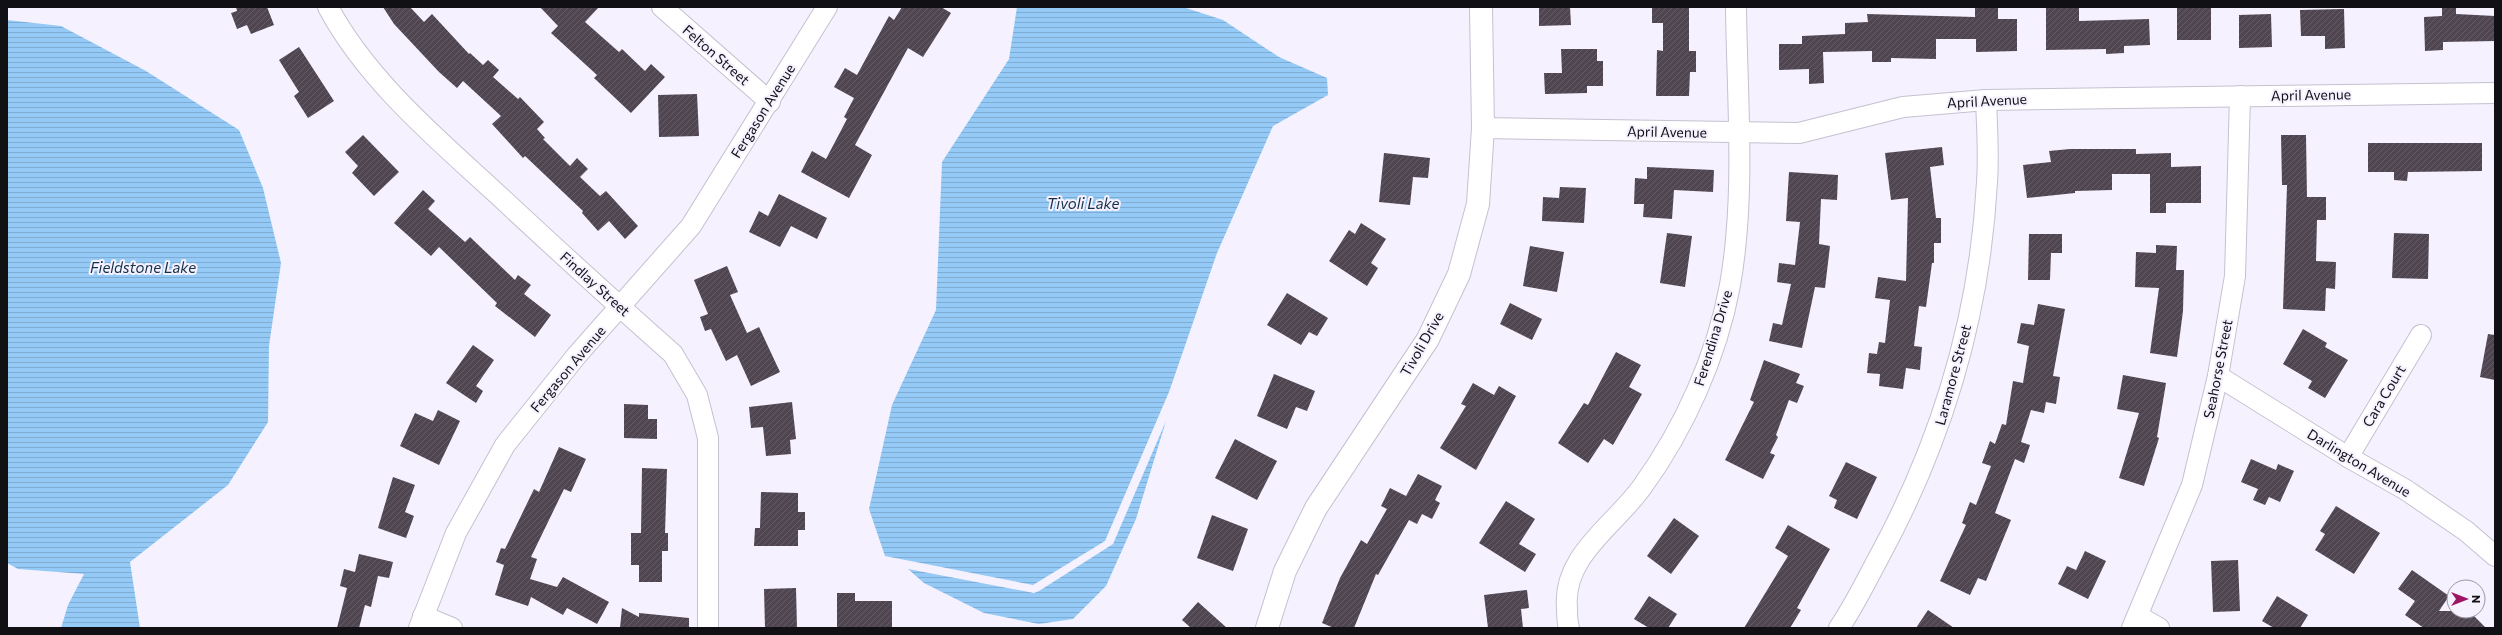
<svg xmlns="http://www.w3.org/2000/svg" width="2502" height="635" font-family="Commissioner,sans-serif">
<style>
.water{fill:url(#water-rules)}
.building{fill:url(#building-hatch)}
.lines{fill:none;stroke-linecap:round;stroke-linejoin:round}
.minor-casing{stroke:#c5c1d0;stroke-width:22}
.tertiary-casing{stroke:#c5c1d0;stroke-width:24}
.minor{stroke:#fff;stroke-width:20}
.tertiary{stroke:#fff;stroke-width:22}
.labels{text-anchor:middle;stroke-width:4;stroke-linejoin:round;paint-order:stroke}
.street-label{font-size:14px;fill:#111015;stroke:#f5f1fe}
.water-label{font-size:15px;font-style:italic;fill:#133047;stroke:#f5f1fe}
</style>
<defs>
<pattern id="water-rules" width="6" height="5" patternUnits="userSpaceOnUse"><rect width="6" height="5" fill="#95caf6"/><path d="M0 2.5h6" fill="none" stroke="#7facd2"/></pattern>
<pattern id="building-hatch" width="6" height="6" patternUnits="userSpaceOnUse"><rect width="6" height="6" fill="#504651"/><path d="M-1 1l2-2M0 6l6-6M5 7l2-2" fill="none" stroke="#655d66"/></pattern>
</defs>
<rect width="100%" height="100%" fill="#f5f1fe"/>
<g class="water">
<path d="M1017,7H1183L1223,20L1279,57L1327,78L1328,95L1273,126L1217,253L1169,392L1105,541L1033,585L885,556L869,509L892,405L936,310L942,162L1009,59Z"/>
<path d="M7,20L61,26L146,71L239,130L263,188L281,263L269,346L268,422L228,485L130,562L140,628H61L68,605L84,574L18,569L7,563Z"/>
<path d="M1166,421L1136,519L1106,586L1073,619L1039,624L984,613L924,583L908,569L1034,593L1039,591L1113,544Z"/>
</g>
<g class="building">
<path d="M236,7H267L274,25L251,34L247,25L237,29L231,13L237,11Z"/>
<path d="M383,7H410L424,22L432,14L469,54L470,53L483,65L488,60L499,70L493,77L518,99L520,97L544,122L537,129L545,138L543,139L570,166L577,158L588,169L580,177L600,196L606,191L638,226L625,239L609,221L598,231L582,213L583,211L525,156L523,158L492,124L501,116L463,81L457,88L439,72L394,24Z"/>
<path d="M540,7H599L585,22L619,52L622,49L645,71L651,64L665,77L631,113L594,78L597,75L551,33L558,26Z"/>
<path d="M902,7H941L951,13L923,57L908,48L855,145L872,155L849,198L801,172L812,151L826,159L847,119L844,117L854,98L834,87L845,68L857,75L889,16L894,20Z"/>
<path d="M1539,7H1570L1571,25L1539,26Z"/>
<path d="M1652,7H1689V51H1696V72H1690L1689,96H1656L1657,50L1663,51V23H1652Z"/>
<path d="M1975,7H1998V19H2017V51L1976,52V39H1936V59L1891,58V62H1872V51L1823,52L1824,83L1809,84V69L1779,70V44H1802V36L1845,34V23L1868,22L1867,14L1975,17Z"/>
<path d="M2046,7H2079V21L2149,19L2150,45L2124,46V53L2106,54V49L2046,50Z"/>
<rect x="2177" y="7" width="34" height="33"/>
<path d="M2442,8H2456V14L2495,16V41L2443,42V50L2425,51L2424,17L2442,16Z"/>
<path d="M2344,9L2345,48L2325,49V36H2301L2300,10Z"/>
<path d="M2271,14L2272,47L2239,48V15Z"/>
<path d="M299,47L334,101L308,118L294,96L299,92L279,60Z"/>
<path d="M1561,49H1597V61H1603V86H1587V93L1545,94L1544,73H1562Z"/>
<path d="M697,94L699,136L659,137L658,95Z"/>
<path d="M363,135L399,172L374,196L352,173L358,166L345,152Z"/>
<path d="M2281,135H2306L2307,197H2326V220H2317L2316,261L2336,262L2335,289L2326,288L2325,311L2283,309L2287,185H2282Z"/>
<path d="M2368,143H2482V171L2408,172L2407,181L2394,180V172H2368Z"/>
<path d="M1942,147L1944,165L1930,167L1936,218H1941V243H1934V263H1932L1926,307L1919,306L1914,346L1922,347L1920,370L1906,368L1903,389L1879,386L1880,374L1867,373L1869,353L1877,354L1879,342L1885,343L1890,300L1875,298L1878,277L1906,281L1908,198L1891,200L1885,153Z"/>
<path d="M2070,149H2136V154L2171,153V167L2201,166V203H2166V213H2150V174H2112V190L2075,191V193L2027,198L2023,165L2051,162L2049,151Z"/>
<path d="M1384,153L1430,158L1428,178L1413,177L1410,205L1379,202Z"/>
<path d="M1647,167L1714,170L1713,192L1674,190L1672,219L1643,217L1644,204H1634L1635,178L1647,179Z"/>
<path d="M1789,172L1838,175L1837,200L1821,199L1819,244L1830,246L1825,288L1815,287L1802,348L1769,341L1773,323L1782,325L1791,284L1777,282L1779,263L1795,265L1800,222L1786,221Z"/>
<path d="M1560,187L1586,188L1584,223L1542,221L1543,197L1559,198Z"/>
<path d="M423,190L435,201L428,209L465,242L470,237L515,280L518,275L531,285L524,294L551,315L535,337L495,306L497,303L439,247L431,256L394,223Z"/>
<path d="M779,194L827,218L817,239L791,226L780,247L749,232L759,211L768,216Z"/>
<path d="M1361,223L1386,239L1371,263L1378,268L1367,286L1329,261L1349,230L1355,234Z"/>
<path d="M1667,233L1692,236L1685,287L1660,283Z"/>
<path d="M2394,233L2429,234L2428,279L2392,278Z"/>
<path d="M2029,234H2062V253H2051L2050,280H2028Z"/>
<path d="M2156,245L2177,246L2176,270H2184L2183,311L2177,357L2150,353L2159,288L2135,287L2136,252L2156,253Z"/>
<path d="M1530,246L1564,252L1557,292L1523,286Z"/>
<path d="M727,266L738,292L730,295L747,333L759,327L780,372L751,386L737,355L726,361L711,329L705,331L700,317L708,314L694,280Z"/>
<path d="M1287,293L1328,318L1317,336L1309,332L1301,345L1267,325Z"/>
<path d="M1510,303L1542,319L1532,340L1500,324Z"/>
<path d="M2038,304L2065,309L2053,376L2060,377L2056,404L2046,402L2044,413L2031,410L2021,442L2030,445L2024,463L2015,459L1995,513L2011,520L1986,581L1978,578L1970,595L1940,581L1966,525L1962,523L1970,502L1976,505L1991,466L1982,463L1990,441L1995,444L2002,424L2006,425L2013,381L2023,383L2029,346L2017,343L2021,323L2034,325Z"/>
<path d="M2303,329L2327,343L2325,347L2348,360L2325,398L2308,388L2312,381L2283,364Z"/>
<path d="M2488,334L2495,335V380L2480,377Z"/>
<path d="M473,345L494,360L476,386L483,391L476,403L446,383Z"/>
<path d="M1616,352L1641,365L1629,387L1642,394L1613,445L1604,439L1588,463L1558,443L1584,403L1588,405Z"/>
<path d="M1764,360L1800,374L1796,383L1804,386L1797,403L1789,400L1776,435L1778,437L1770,453L1775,455L1763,479L1725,460L1754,402L1750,400Z"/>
<path d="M1274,374L1315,391L1307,411L1296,407L1287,429L1257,416Z"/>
<path d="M2123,375L2166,383L2157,437L2159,438L2144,486L2119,478L2139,413L2117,409Z"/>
<path d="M1473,383L1494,395L1499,386L1516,396L1476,470L1440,448L1466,406L1461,404Z"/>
<path d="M792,402L796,439L790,440L791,454L766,456L763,427L751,428L749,407Z"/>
<path d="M624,404L648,405V419H657V439L624,438Z"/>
<path d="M438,410L460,421L439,465L400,446L415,413L433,421Z"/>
<path d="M1235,439L1277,461L1257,500L1215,478Z"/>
<path d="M559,447L586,459L571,492L564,489L531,557L537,559L530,579L557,587L563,577L609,602L597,624L567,608L563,615L531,597L528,606L495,595L504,565L496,562L501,548L505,549L534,489L539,492Z"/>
<path d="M2251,459L2276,470L2278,464L2294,471L2280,502L2269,497L2265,505L2253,500L2258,489L2241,482Z"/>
<path d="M1846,462L1877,477L1857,519L1834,508L1837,500L1829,496Z"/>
<path d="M642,468L667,469L665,533H668V551H662V582H639V565H631V533H641Z"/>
<path d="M1418,474L1442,486L1435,500L1440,503L1432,519L1422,514L1417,524L1409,520L1378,575L1376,574L1354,628H1334L1322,623L1340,578L1361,540L1367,544L1387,509L1381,506L1390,488L1406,496Z"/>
<path d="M393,477L415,485L405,512L414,516L406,538L378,528Z"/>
<path d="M761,492L798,493V512H805V530H798V546H754L755,528H760Z"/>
<path d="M1506,501L1535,519L1519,544L1536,554L1525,572L1479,543Z"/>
<path d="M2336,506L2380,533L2354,574L2315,550L2325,534L2320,531Z"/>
<path d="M1212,515L1248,529L1233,571L1197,558Z"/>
<path d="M1674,518L1699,536L1671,574L1647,556Z"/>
<path d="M1788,525L1830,549L1797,608L1801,610L1790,628H1744L1788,556L1775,548Z"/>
<path d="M2085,551L2106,561L2088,599L2058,584L2067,566L2076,570Z"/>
<path d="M359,554L393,562L389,578L378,576L371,607L365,605L359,628H337L347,588L340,586L344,569L355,572Z"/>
<path d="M2238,560L2240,611L2213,612L2211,561Z"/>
<path d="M2412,570L2449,596L2439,611H2469L2486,628H2424L2405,615L2415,601L2398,589Z"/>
<path d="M796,588L797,628H765L764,589Z"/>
<path d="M1527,590L1529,608L1521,609L1523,628H1488L1484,595Z"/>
<path d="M837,593H855V601H892V628H837Z"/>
<path d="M1649,596L1677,614L1668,628H1649L1634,619Z"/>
<path d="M2277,596L2308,615L2300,628H2274L2262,621Z"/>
<path d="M1198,602L1227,628H1191L1182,620Z"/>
<path d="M622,608L639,617V613L689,618V628H620Z"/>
<path d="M1928,610L1954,628H1916Z"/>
</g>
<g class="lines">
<defs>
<g id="minor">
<path d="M328,7C367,80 435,137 496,193C554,247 613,301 673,354L697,395L708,438V628"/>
<path d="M662,7L770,102"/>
<path d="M1483,128L1799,133L1903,107L1986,100L2495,93"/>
<path d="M2218,376L2348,457L2406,490L2466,531L2495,556"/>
<path d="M2348,457L2421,335"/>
<path d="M423,616L452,628"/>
<path d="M2138,616L2159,628"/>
<path d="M419,628L456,533L505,445L577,355L691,226L827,7"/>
<path d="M1569,628C1567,622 1567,615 1567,608C1562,556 1615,525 1642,487C1684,429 1717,356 1730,285C1746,194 1737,99 1736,7"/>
<path d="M1839,628C1854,606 1866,581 1879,557C1942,441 1980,314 1987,182C1989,155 1987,127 1986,100"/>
<path d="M2132,628L2192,485L2218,376L2235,276L2240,96"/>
</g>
<path id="tertiary" d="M1267,628L1285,571L1316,508L1428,339L1459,274L1478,204L1483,128L1481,7"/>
</defs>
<use href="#minor" class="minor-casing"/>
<use href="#tertiary" class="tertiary-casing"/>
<use href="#minor" class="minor"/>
<use href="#tertiary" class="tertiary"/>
</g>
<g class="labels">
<g class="street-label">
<text transform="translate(716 55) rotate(41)" y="5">Felton Street</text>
<text transform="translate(2311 95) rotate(-1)" y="5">April Avenue</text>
<text transform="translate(1987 101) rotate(-3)" y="5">April Avenue</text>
<text transform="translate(763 111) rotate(-58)" y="5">Fergason Avenue</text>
<text transform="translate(1667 132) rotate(1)" y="5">April Avenue</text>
<text transform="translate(595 284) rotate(42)" y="5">Findlay Street</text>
<text transform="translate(1713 338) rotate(-73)" y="5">Ferendina Drive</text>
<text transform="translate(1422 344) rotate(-60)" y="5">Tivoli Drive</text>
<text transform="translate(568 369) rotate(-50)" y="5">Fergason Avenue</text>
<text transform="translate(2218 369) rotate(-79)" y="5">Seahorse Street</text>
<text transform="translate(1953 375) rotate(-75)" y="5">Laramore Street</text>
<text transform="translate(2384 396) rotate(-59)" y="5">Cara Court</text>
<text transform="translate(2359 463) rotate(31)" y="5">Darlington Avenue</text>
</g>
<g class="water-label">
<text x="1083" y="209">Tivoli Lake</text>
<text x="143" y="273">Fieldstone Lake</text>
</g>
</g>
<rect width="2502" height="635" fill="none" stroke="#111015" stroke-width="16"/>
<g transform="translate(2466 599) rotate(90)"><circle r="19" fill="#f5f1fe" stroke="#9a97a1"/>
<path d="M0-3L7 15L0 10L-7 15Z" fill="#9d1665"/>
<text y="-6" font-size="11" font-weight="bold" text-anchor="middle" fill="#111015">N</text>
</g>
</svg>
